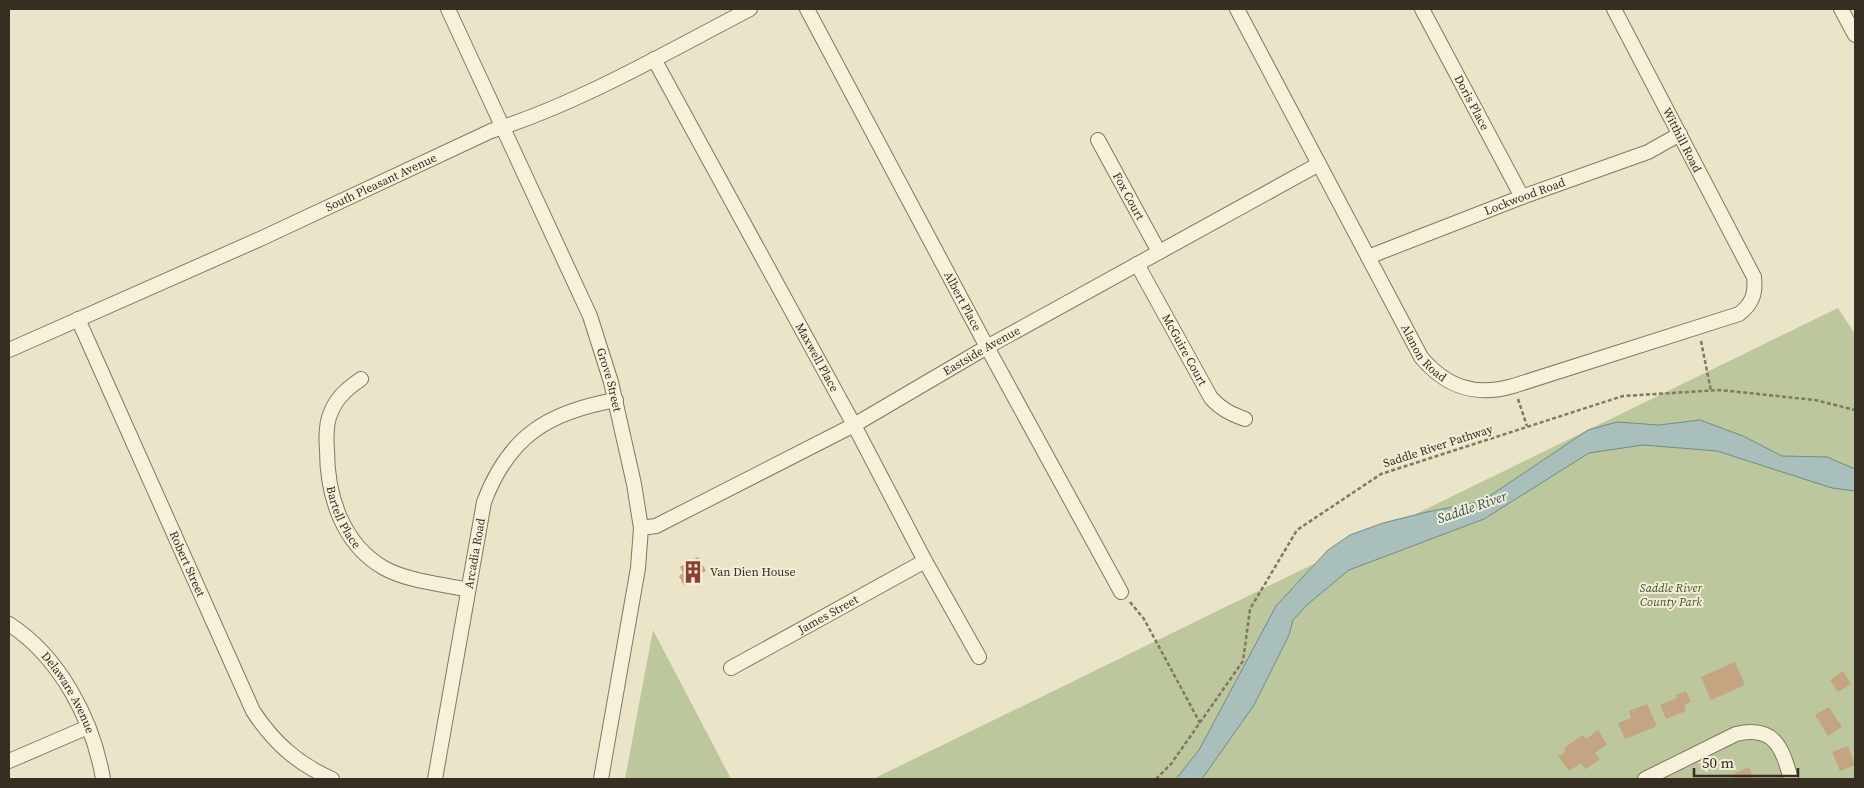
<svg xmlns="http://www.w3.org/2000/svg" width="1864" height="788" font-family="'Source Serif 4',serif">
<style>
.green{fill:#bdc79d}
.water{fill:#a9bfbb;stroke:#708c88}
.building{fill:#c4a582}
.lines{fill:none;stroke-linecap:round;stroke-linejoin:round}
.minor-casing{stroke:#84775f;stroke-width:16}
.path{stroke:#84775f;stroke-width:2.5;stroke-dasharray:4 2.5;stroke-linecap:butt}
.minor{stroke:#f6f1db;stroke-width:14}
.labels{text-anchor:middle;stroke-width:4;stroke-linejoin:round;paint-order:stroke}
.street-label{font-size:12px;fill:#362e21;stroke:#f2edd7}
.poi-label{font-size:12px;fill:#362e21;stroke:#f2edd7;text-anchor:start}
.park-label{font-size:12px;font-style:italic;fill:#42512a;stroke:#f2edd7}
.water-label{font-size:14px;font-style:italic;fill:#325354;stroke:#f2edd7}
</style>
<rect width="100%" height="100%" fill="#eae4c8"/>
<g class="green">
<path d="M1838,308L1855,334V779H873Z"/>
<path d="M653,630L731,779H625Z"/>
</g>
<path class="water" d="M1700,420L1743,436L1782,456L1827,457L1855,469V491L1832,488L1717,451L1643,445L1589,453L1484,519L1349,570L1308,604L1293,620L1289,635L1254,705L1202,779H1176L1199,750L1276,606L1328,550L1350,535L1383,523L1427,512L1473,503L1491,495L1588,430L1617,422L1659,425Z"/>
<g class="building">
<path d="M698,557L706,571L697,575L699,578L684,586L679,576L683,573L680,567Z"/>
<path d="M1735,662L1745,685L1711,700L1701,677Z"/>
<path d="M1843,671L1851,684L1838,692L1830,680Z"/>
<path d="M1686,691L1691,702L1684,705L1686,711L1666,719L1660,705L1677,698L1676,695Z"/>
<path d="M1647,704L1657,726L1625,739L1618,723L1631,718L1629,711Z"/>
<path d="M1829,707L1842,727L1828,736L1815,715Z"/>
<path d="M1598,730L1607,744L1595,753L1600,759L1586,769L1581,763L1569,771L1558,756L1566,751L1564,748L1583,735L1586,739Z"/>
<path d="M1848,746L1855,765L1840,771L1832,752Z"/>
<path d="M1749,767L1754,779H1734L1732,775Z"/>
</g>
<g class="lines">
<defs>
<g id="minor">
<path id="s1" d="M448,9L590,316L611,382L634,484L641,528L638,568L601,779"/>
<path id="s2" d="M807,9L987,347L1121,592"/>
<path id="s3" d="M1237,9L1421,357C1446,387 1475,397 1513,386L1739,314C1752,304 1756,294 1754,277L1614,9"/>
<path id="s4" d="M1422,9L1522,197"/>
<path d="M1841,9L1855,35"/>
<path id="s5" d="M654,59L854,425L925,561L979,657"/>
<path id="s6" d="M1098,140L1159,252"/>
<path id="s7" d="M1368,257L1522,197L1648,152L1680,134"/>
<path id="s8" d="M1137,264L1211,398C1221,409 1231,414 1245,419"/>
<path id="s9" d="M78,319L253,711C274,743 298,764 332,779"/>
<path id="s10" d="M9,350L260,239L491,131C580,103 667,52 750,9"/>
<path id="s11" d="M361,379C348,388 337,397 331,412C326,423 326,438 327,450C327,495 342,544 384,568C407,581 442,584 468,590"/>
<path id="s12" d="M641,528L656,526L854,425L987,347L1319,164"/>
<path id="s13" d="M9,624C60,657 93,720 103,779"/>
<path id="s14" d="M731,668L925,561"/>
<path d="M9,761L88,727"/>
<path id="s15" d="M435,779L484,502C509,436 548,412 616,400"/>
<path d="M1645,779L1736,734C1775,725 1782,748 1791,779"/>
</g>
</defs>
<use href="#minor" class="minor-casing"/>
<g class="path">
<path d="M1701,341L1711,391"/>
<path d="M1518,399L1527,426"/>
<path d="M1130,602L1144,619L1200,723"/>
<path d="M1156,779L1171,764L1243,661L1250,609L1297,530L1381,474L1623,396L1720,390L1815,400L1855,410"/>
</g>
<use href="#minor" class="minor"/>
</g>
<defs>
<symbol id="building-bare" viewBox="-9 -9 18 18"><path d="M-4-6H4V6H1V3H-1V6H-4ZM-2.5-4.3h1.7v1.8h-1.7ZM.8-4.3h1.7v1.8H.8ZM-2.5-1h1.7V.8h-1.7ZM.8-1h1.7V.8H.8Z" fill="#8d3f35" stroke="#f2edd7" stroke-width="2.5" paint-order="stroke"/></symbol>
</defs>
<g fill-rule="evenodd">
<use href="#building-bare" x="677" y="556" width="32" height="32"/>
</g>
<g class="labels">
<g class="street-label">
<text dy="4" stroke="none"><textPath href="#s4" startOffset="106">Doris Place</textPath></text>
<text transform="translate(1682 140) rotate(63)" y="4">Witthill Road</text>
<text dy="4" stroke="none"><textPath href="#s10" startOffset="408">South Pleasant Avenue</textPath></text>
<text dy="4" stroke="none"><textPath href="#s6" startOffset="64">Fox Court</textPath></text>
<text dy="4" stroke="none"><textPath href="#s7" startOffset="168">Lockwood Road</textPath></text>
<text dy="4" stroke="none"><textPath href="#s2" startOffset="331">Albert Place</textPath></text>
<text dy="4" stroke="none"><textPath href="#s8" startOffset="98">McGuire Court</textPath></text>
<text dy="4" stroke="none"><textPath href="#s12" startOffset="385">Eastside Avenue</textPath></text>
<text dy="4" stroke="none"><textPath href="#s3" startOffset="392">Alanon Road</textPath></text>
<text dy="4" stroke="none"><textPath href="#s5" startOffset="340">Maxwell Place</textPath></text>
<text dy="4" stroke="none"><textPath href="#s1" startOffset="405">Grove Street</textPath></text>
<text transform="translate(1438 446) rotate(-18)" y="4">Saddle River Pathway</text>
<text dy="4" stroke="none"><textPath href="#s11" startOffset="154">Bartell Place</textPath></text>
<text dy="4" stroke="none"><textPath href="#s15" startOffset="229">Arcadia Road</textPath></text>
<text dy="4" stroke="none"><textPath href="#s9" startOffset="268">Robert Street</textPath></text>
<text dy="4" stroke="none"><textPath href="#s14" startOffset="111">James Street</textPath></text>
<text dy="4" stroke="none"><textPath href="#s13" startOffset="92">Delaware Avenue</textPath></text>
</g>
<g class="poi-label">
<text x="710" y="576">Van Dien House</text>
</g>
<g class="park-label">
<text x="1671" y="592">Saddle River<tspan x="1671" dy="14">County Park</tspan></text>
</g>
<g class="water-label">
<text transform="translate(1472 507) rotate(-19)" y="5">Saddle River</text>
</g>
</g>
<rect width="1864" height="788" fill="none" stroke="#362e21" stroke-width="20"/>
<path d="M1694 768v8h104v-8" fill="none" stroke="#362e21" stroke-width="2.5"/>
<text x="1702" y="768" font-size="15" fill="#362e21" stroke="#f2edd7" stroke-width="4" paint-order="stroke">50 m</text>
</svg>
